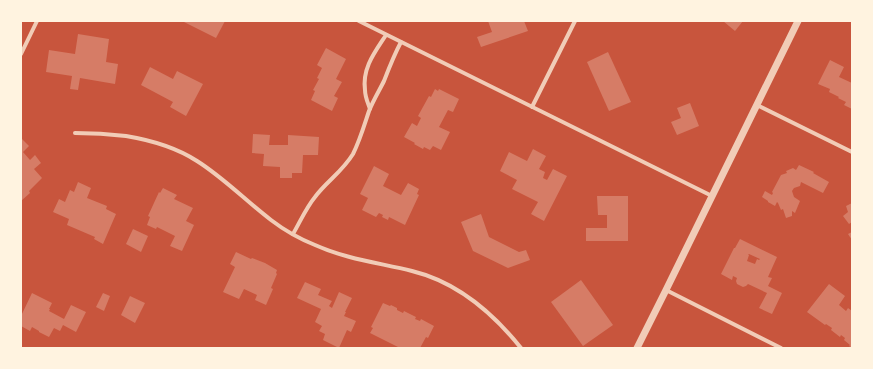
<svg xmlns="http://www.w3.org/2000/svg" width="873" height="369" font-family="'Space Grotesk',sans-serif">
<style>
.building{fill:#d67c66;fill-rule:evenodd}
.lines{fill:none;stroke-linecap:round;stroke-linejoin:round}
.minor{stroke:#f1ccb7;stroke-width:4}
.tertiary{stroke:#f1ccb7;stroke-width:7}
</style>
<rect width="100%" height="100%" fill="#c8553d"/>
<g class="building">
<path d="M182,21H225L216,38Z"/>
<path d="M488,21H524L528,31L481,47L477,37L492,32Z"/>
<path d="M723,21H743L735,31Z"/>
<path d="M78,34L109,39L106,62L118,64L115,84L80,78L78,90L70,89L72,76L46,72L49,50L75,54Z"/>
<path d="M326,48L346,59L336,79L342,82L334,96L338,98L332,111L311,100L315,91L313,90L319,79L317,78L322,68L317,65Z"/>
<path d="M608,52L631,102L609,111L587,62Z"/>
<path d="M830,60L844,67L839,77L852,83V109L844,105L846,102L838,98L839,97L829,92L830,89L818,84Z"/>
<path d="M150,67L173,79L177,71L203,84L186,116L170,107L173,102L141,85Z"/>
<path d="M435,89L438,91L439,89L459,99L453,112L448,110L439,127L450,132L441,150L433,146L430,150L424,147L423,149L414,144L415,143L404,137L412,123L417,126L421,118L418,116L429,96L431,97Z"/>
<path d="M690,103L699,126L677,135L671,122L681,118L677,108Z"/>
<path d="M253,134L270,135L269,145H288V135L319,137L318,155H303L302,173H292V178H280V167L263,166L264,154L252,153Z"/>
<path d="M21,138L29,146L23,152L30,160L35,155L41,163L34,169L42,178L29,191L30,193L21,201Z"/>
<path d="M533,149L546,156L539,169L545,172L543,178L547,180L553,169L567,176L544,221L531,214L538,202L512,189L517,180L500,171L509,152L527,161Z"/>
<path d="M799,165L814,172L813,173L829,182L823,193L801,182L800,186L794,188L792,191L794,197L800,201L795,213L792,211V216L786,218L783,209L781,210L778,203L777,202L775,206L768,202V201L762,197L765,191L772,195L773,193L772,192L781,175L787,173L786,171L793,168L796,170Z"/>
<path d="M374,166L389,174L383,186L401,195L408,183L419,189L417,194L419,195L405,225L389,217L388,220L382,217L383,215L379,213L376,217L362,210L368,198L360,194Z"/>
<path d="M78,182L91,188L87,198L107,206L106,209L116,214L103,244L94,239L95,237L67,225L69,219L53,212L59,199L65,202L70,190L74,192Z"/>
<path d="M163,188L177,195L174,199L193,208L186,221L194,225L182,251L170,246L175,236L157,227L156,229L147,225L150,217L148,216L159,192L160,193Z"/>
<path d="M597,196H628V241H586V228H607V215H598Z"/>
<path d="M852,203V222L849,224L843,216L848,212L846,206Z"/>
<path d="M481,214L489,237L519,252L526,250L530,260L508,268L473,251L461,222Z"/>
<path d="M133,229L148,236L141,252L126,244Z"/>
<path d="M852,232V240L848,234Z"/>
<path d="M740,239L777,257L768,277L772,278L768,286L782,293L772,314L759,308L767,293L748,284L746,286L743,287L737,284L736,281L737,278L733,276L732,280L721,274L734,248H735ZM749,254L760,259L759,260L757,259L755,264L747,261L749,255H748Z"/>
<path d="M236,252L251,259L252,258L265,263L277,270L276,273L277,274L271,288L273,289L266,305L255,300L257,295L244,289L239,299L223,292L235,267L230,264Z"/>
<path d="M581,280L613,325L583,346L551,302Z"/>
<path d="M305,282L321,289L318,295L332,301L329,306L332,308L339,292L352,298L345,312H346L344,316L356,321L351,332L347,330L339,348L323,340L325,334L319,331L322,326L315,322L321,309L297,298Z"/>
<path d="M829,284L845,296L839,305L846,311L848,308L852,311V348L849,346L850,345L844,340L845,338L841,335L840,337L831,330L832,328L826,324L825,325L807,312Z"/>
<path d="M32,293L52,303L49,309H50L49,311L64,319L71,305L86,312L76,332L63,325L60,331L54,328L49,337L39,332V331L32,327L30,331L21,326V316Z"/>
<path d="M103,293L110,296L104,311L96,307Z"/>
<path d="M130,296L145,303L135,323L121,315Z"/>
<path d="M383,303L390,306L391,305L397,308V310L403,313L404,311L416,317L415,319L420,321L421,319L434,326L428,338L426,337L420,348H400L370,333L373,328L371,327Z"/>
</g>
<g class="lines">
<g class="minor">
<path d="M359,21L712,196"/>
<path d="M21,54L37,21"/>
<path d="M757,105L852,152"/>
<path d="M532,107L575,21"/>
<path d="M370,109C368,103 365,97 365,90C362,68 375,52 386,35"/>
<path d="M75,133C92,133 109,134 126,136C150,140 177,148 197,161C224,178 246,201 271,220C284,230 300,239 315,245C346,259 380,263 412,271C457,282 493,313 521,348"/>
<path d="M293,234C300,222 306,208 315,197C327,181 342,172 353,154C360,140 364,126 369,111C373,101 379,91 384,81C389,68 394,55 401,42"/>
<path d="M666,290L781,348"/>
</g>
<path class="tertiary" d="M637,348L666,290L798,21"/>
</g>
<rect width="873" height="369" fill="none" stroke="#fff3e0" stroke-width="44"/>
</svg>
